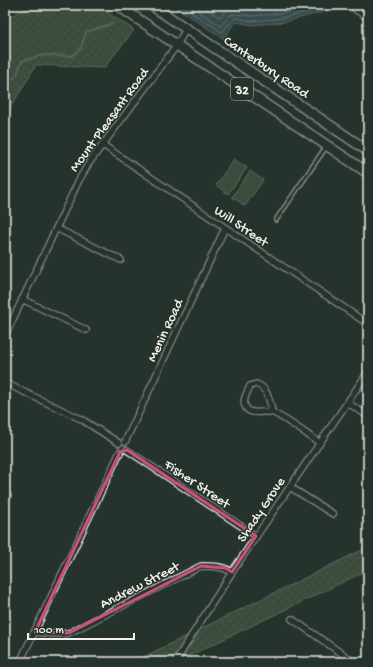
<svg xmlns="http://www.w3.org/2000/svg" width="373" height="667" font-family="'Gochi Hand',sans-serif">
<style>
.grass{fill:#566c51;stroke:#a5ae9c}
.park{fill:url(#park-dots);stroke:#a5ae9c}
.water{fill:url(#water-waves);stroke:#8d9e9f}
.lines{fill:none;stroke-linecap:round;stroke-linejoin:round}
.shore{stroke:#afbab8;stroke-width:1}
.stream{stroke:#8d9e9f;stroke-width:2}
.service-casing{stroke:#f4f1e8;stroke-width:6}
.minor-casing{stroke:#f4f1e8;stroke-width:8}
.primary-casing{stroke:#f4f1e8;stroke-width:12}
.service{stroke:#26332d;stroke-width:3}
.minor{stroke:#26332d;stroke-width:5.5}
.primary{stroke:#26332d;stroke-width:9}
.marked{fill:none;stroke:#ce4e7e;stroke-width:3;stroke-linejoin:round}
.labels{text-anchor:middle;stroke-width:3;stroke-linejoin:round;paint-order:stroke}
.shield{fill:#26332d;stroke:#b6b8b0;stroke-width:1}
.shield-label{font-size:13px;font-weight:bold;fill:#f4f1e8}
.street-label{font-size:14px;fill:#f4f1e8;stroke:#26332d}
</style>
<defs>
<pattern id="park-dots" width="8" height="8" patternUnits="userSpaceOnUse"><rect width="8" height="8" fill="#566c51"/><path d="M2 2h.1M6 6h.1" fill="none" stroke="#6f816a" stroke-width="1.8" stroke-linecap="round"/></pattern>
<pattern id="water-waves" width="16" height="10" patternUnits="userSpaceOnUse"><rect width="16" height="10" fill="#48676f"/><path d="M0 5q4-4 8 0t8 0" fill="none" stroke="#637d84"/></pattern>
</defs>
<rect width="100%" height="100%" fill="#26332d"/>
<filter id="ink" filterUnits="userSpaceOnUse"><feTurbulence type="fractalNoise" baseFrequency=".025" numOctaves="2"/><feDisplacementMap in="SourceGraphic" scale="8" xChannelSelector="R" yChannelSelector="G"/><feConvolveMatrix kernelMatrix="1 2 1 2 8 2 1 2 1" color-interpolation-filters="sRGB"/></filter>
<g filter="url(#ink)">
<g class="grass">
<path d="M234,159L247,168L228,194L216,185Z"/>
<path d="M250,171L263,180L245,206L232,197Z"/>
</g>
<g class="park">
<path d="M29,5H96L134,30L104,68L36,65L5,117V19L27,8Z"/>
<path d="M368,547V570L176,662H133Z"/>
</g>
<path class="water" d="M205,5H349L285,22L253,25L235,22L224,39L177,8Z"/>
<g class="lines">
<g class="shore">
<path d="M193,5L192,13L222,32L235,18L253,21L284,18L333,5"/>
<path d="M198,5V11L221,26L229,16L233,14L253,16L284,13L314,5"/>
<path d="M204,5L205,8L219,17L227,10L234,7L254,10L290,5"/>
</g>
<path class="stream" d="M5,89L17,74L22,61L43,55L72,56L81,48L86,32L114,23"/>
<defs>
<path id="service" d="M276,220L326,147"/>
<g id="minor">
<path d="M355,9L368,18"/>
<path d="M103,145L368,324"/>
<path d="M56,228L121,260"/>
<path d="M22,299L86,330"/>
<path d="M5,336L79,180L89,163L177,45L186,29"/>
<path d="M5,383L81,419L119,443"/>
<path d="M348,403L368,416"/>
<path d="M272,411C270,401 267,387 256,384L250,386C248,391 242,400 245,406C249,416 262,411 270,412C277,412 312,438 320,443"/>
<path d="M125,442L225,228"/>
<path d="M127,450L256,536"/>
<path d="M290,487L333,514"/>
<path d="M5,494L8,496"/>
<path d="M292,619L354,662"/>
<path d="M35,632C47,634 57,635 69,633L201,566C213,566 222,566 232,572"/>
<path d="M20,662L120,452"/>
<path d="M175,662L232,572L368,372"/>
</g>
<g id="primary">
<path d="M117,5L368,173"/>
<path d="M151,5L368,151"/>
</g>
</defs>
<use href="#service" class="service-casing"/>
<use href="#minor" class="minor-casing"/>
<use href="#primary" class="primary-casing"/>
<use href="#service" class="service"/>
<use href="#minor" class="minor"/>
<use href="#primary" class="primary"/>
</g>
</g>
<path d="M0 0H373V667H0ZM127,450L256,536L232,572L225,568L201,566L69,633L35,632L120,452Z" fill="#26332d" fill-opacity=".55" fill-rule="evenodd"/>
<path class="marked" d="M127,450L256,536L232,572L225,568L201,566L69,633L35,632L120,452Z"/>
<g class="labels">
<rect class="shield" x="231" y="78" width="22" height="22" rx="3"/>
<g class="shield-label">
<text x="242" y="94">32</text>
</g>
<g class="street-label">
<text transform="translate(267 66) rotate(34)" y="5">Canterbury Road</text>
<text transform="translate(108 119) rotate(-54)" y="5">Mount Pleasant Road</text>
<text transform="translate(242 225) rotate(34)" y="5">Will Street</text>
<text transform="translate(164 330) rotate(-65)" y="5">Menin Road</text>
<text transform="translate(198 483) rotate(34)" y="5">Fisher Street</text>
<text transform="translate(260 509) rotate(-56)" y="5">Shady Grove</text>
<text transform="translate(139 584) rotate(-27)" y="5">Andrew Street</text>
</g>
</g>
<rect width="373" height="667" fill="none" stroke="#26332d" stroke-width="20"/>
<rect x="10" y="10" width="353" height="647" fill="none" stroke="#f4f1e8" stroke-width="1.5" filter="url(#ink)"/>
<path d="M28 633v6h106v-6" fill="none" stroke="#f4f1e8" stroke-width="2"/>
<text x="34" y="633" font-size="12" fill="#f4f1e8" stroke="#26332d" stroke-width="3" paint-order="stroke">100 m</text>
</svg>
